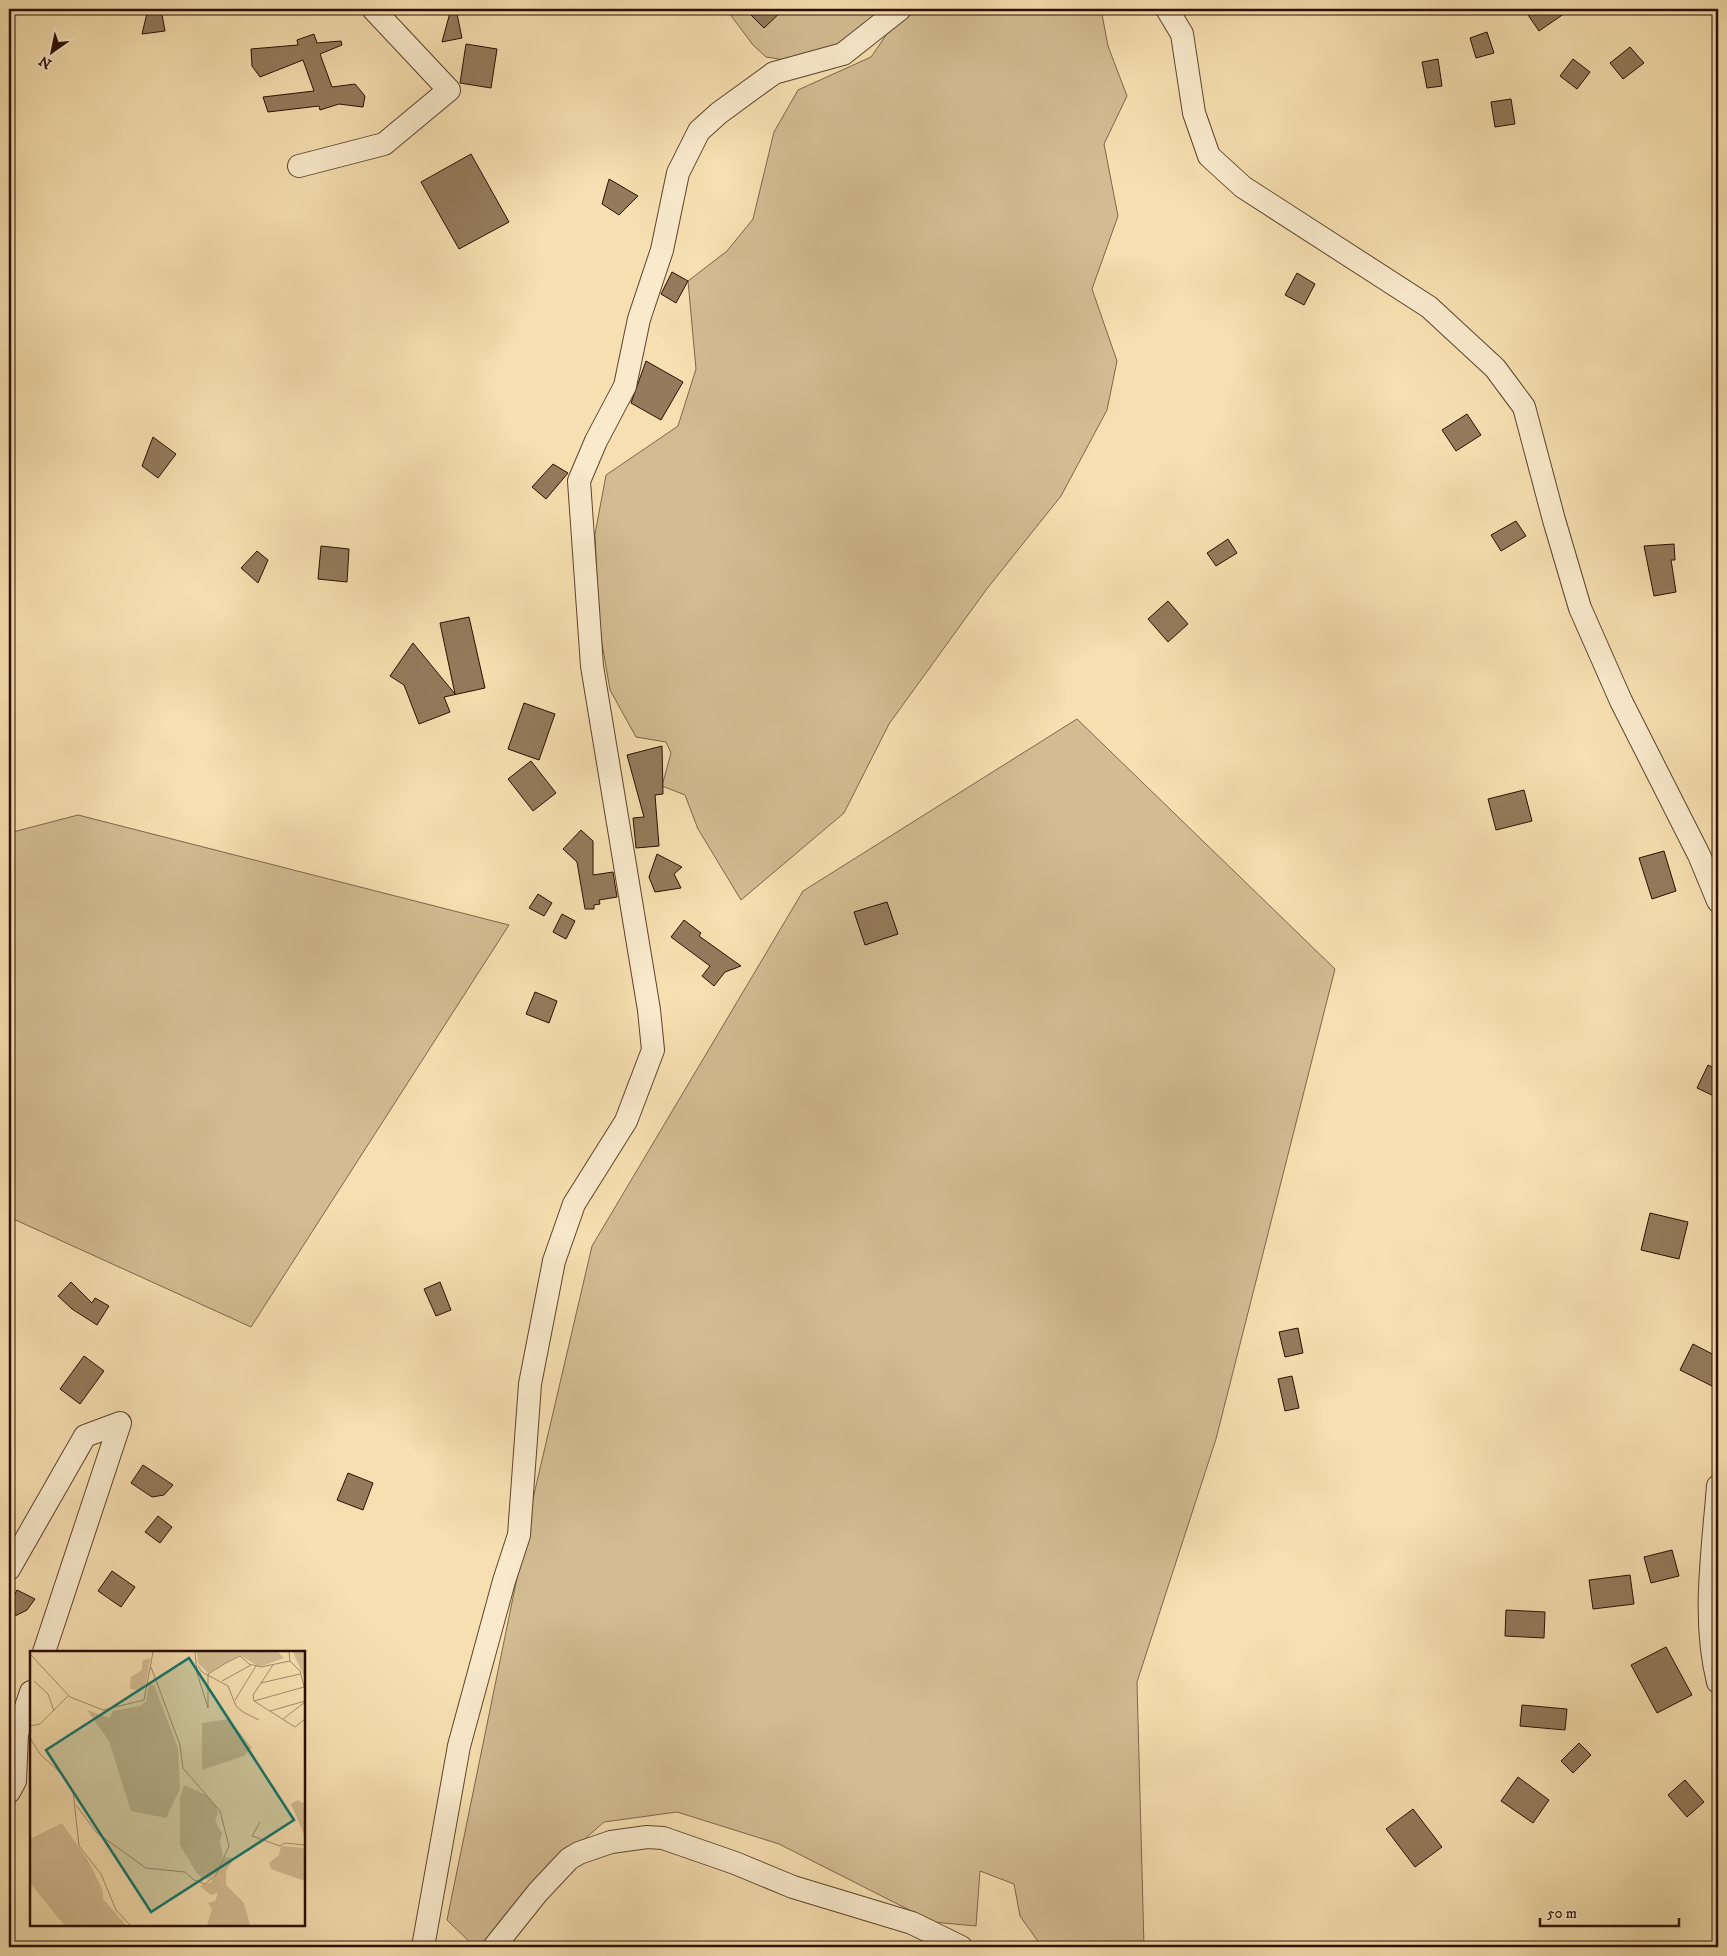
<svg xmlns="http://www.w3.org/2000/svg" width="1727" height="1956" font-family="'IM FELL DW Pica',serif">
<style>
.green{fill:#d3bc92;stroke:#7e6649}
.building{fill:#947b5c;stroke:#2a0f00}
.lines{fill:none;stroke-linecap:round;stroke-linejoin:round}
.minor-casing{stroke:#5d432c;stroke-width:24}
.minor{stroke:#f9eacc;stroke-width:22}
.inset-road{fill:none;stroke:#a48c6a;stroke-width:1}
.view{fill:#0f766e;fill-opacity:0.15;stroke:#0f766e;stroke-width:2.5}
.inset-edge{fill:none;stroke:#2a0f00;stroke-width:2.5}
</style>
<rect width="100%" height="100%" fill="#f6dfb0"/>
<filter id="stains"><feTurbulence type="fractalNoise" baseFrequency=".004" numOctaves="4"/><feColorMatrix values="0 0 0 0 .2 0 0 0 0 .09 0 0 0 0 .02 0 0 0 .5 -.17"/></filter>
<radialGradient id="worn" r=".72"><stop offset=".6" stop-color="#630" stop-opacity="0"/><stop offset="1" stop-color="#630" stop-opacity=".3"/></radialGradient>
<g class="green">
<path d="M726,9H892L838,48L791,61L766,57L753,45Z"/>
<path d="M904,9H1101L1108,46L1127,96L1104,144L1118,216L1092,289L1117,361L1107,410L1061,496L986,590L889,724L844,813L741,900L698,829L685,795L662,786L671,753L666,742L636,737L610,690L599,626L595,534L606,475L678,426L696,369L688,281L727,251L753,219L774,132L798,90L871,57Z"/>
<path d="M1077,719L1335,969L1216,1439L1137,1682L1144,1947H1042L1020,1916L1014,1884L980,1871L976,1926L933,1922L779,1844L677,1812L604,1822L529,1888L482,1947H475L447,1920L535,1490L592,1246L803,891Z"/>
<path d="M78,815L509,925L251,1327L9,1217V833Z"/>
</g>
<g class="building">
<path d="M148,9H161L165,31L142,34Z"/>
<path d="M451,9H456L462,38L442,42Z"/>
<path d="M745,9H784L764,28Z"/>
<path d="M1524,9H1571L1539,31Z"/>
<path d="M1487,32L1494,53L1476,58L1470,38Z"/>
<path d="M314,34L317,43L341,41L342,45L320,54L332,87L355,84L365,96L363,107L339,104L320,110L319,106L268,112L263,97L314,91L303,60L260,77L252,66L251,49L298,45L297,40Z"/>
<path d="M466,44L497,49L491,88L460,83Z"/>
<path d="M1630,47L1644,63L1623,79L1610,63Z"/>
<path d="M1438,59L1442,86L1427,88L1422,62Z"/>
<path d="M1573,59L1590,72L1577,89L1560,76Z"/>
<path d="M1511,99L1515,124L1495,127L1491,102Z"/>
<path d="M471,154L509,222L459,249L421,182Z"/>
<path d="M609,179L638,196L619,215L602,204Z"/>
<path d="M672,272L688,281L676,303L661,294Z"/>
<path d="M1297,273L1315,284L1304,305L1285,295Z"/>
<path d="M646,361L683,382L661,420L631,403Z"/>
<path d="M1467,414L1481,435L1456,451L1442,430Z"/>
<path d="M153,437L176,454L158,478L142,466Z"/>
<path d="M553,464L568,473L546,499L532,487Z"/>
<path d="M1516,521L1526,536L1501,551L1491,535Z"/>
<path d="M1228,539L1237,553L1216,566L1207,553Z"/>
<path d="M1674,544L1675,560H1671L1676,592L1654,596L1644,546Z"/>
<path d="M321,546L349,549L347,582L318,579Z"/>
<path d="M257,551L268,560L258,583L241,568Z"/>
<path d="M1168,601L1188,624L1168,642L1148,619Z"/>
<path d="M469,617L485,688L444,697L450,712L419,724L404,685L390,676L413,643L455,694L440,623Z"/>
<path d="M524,703L555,714L539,760L508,749Z"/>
<path d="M662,746L663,794L655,795L659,846L636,848L633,818L644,817L627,755Z"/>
<path d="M531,761L556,793L533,811L508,779Z"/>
<path d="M1524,790L1532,821L1496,830L1488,799Z"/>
<path d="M581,830L593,841V875L613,872L617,897L599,900L600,904L594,905V909H585L577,862L563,849Z"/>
<path d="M1664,851L1676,891L1652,899L1639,858Z"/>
<path d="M657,854L682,867L674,874L681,888L655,892L649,877Z"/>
<path d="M538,894L552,903L544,916L529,908Z"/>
<path d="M887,902L898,934L865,945L854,912Z"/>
<path d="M562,914L575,921L566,939L553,932Z"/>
<path d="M684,920L701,933L699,936L741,966L725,972L714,986L702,976L710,966L671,937Z"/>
<path d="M535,992L557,1001L549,1023L526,1014Z"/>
<path d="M1708,1065L1718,1070V1098L1697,1088Z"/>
<path d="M1650,1213L1688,1222L1679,1259L1641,1250Z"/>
<path d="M71,1282L92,1303L95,1298L109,1306L97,1325L72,1309L58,1296Z"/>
<path d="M440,1282L451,1310L436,1316L424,1289Z"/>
<path d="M1298,1328L1303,1353L1285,1357L1279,1332Z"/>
<path d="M1693,1344L1718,1357V1389L1680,1370Z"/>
<path d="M84,1356L104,1371L80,1404L60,1389Z"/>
<path d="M1292,1376L1299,1408L1285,1411L1278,1379Z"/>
<path d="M143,1465L173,1485L164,1495L152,1497L131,1483Z"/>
<path d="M348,1473L373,1483L363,1510L337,1500Z"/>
<path d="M158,1516L172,1527L160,1543L145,1532Z"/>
<path d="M1672,1550L1679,1576L1651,1583L1644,1557Z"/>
<path d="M112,1571L135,1587L121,1607L98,1591Z"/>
<path d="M1630,1575L1634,1604L1593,1609L1589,1580Z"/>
<path d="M17,1590L35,1599L27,1610L9,1619V1605Z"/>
<path d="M1506,1610L1545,1612L1544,1638L1505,1636Z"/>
<path d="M1666,1647L1692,1695L1657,1713L1631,1665Z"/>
<path d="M1522,1705L1567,1709L1565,1730L1520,1726Z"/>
<path d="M1579,1743L1591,1755L1573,1773L1561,1761Z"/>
<path d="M1518,1777L1549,1800L1533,1823L1501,1801Z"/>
<path d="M1685,1780L1704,1802L1687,1817L1668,1795Z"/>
<path d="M1413,1809L1442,1847L1415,1867L1386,1829Z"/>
</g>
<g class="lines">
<defs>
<g id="minor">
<path d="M1167,9L1182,34L1194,113L1209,156L1243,187L1429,307L1495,368L1524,407L1554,520L1580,608L1621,701L1699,855L1718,901"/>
<path d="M299,166L384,144L449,90L373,9"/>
<path d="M1718,1486C1713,1551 1702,1619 1718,1682"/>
<path d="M9,1569L85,1436L120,1423L44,1652"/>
<path d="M9,1792L15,1781L17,1734L31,1692"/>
<path d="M423,1947L459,1746L504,1581L519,1535L530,1384L554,1261L574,1204L626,1121L653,1050L649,1010L592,666L579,481L596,441L625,386L639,319L662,250L678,173L699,131L719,113L774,73L843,54L900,9"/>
<path d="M494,1947L538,1892L569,1859L579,1853L611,1842L647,1837L663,1838L735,1863L793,1887L912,1923L961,1947"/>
</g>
</defs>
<use href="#minor" class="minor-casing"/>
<use href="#minor" class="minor"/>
</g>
<g transform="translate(30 1651)">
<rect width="275" height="275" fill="#f6dfb0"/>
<path d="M167,1H248L254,7L229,16L210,4L178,22L168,12ZM263,1H275V26H274ZM120,7L116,32L109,39L100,38L101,26L112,19V10ZM119,33L124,34L148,97L150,138L136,167L101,160L79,90L57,59L79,67L83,60L110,55L116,50ZM199,68L222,97L214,105L172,119V72ZM154,134L176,144L186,156L188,162L185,170L192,182L190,191L193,204L189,217L195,206L204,207L196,220V234L214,252L220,274H177L182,258L178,252L185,250L188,242L181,244L170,235L181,231L185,222L180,228H173L166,221L150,194V147ZM268,149L275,153V186L261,153ZM32,172L59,211L73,240V248L96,274H34L0,232V188ZM251,195L275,197V230L241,218L239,212L249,204Z" fill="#d3bc92"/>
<path class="inset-road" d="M165,1L167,22L178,57V23L196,12L210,5L219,13L231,16L260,10M259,1L260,10L270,20L275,39M0,3L40,46L73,59L114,49L123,1M243,14L223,44L224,50L265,76L275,68M168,15L172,21L198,35L206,55L213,61L229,69M4,30L18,43L24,60M192,30L221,14M231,32L270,23M205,49L226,15M224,50L274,36M240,60L275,50M253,68L275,51M0,75L10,73L39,44M0,87L10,103L33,124L43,140L49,195L71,223L86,259L100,274M46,154L67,182L116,217L155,221L164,229L175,233L186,224L199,195L190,160L153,117L150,94L121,16M230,171L222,185L250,195L255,192L275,194"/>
<path class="view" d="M159,7L264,169L121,261L16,99Z"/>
<rect width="275" height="275" class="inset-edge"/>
</g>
<rect width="1727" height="1956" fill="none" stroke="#f6dfb0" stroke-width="30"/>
<rect x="10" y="10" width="1707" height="1936" fill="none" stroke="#2a0f00" stroke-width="2.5"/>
<rect x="15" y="15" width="1697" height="1926" fill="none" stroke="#2a0f00"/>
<g transform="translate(52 52) rotate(213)" stroke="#f9eacc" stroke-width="4" paint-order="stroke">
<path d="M0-4L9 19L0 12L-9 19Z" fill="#2a0f00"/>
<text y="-8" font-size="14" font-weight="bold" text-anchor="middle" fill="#2a0f00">N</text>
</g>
<path d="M1540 1918v8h139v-8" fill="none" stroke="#2a0f00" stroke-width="2.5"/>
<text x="1547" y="1918" font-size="15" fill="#2a0f00" stroke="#f9eacc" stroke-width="4" paint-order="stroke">50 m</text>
<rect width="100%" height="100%" filter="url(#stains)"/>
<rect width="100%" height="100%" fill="url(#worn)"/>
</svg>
